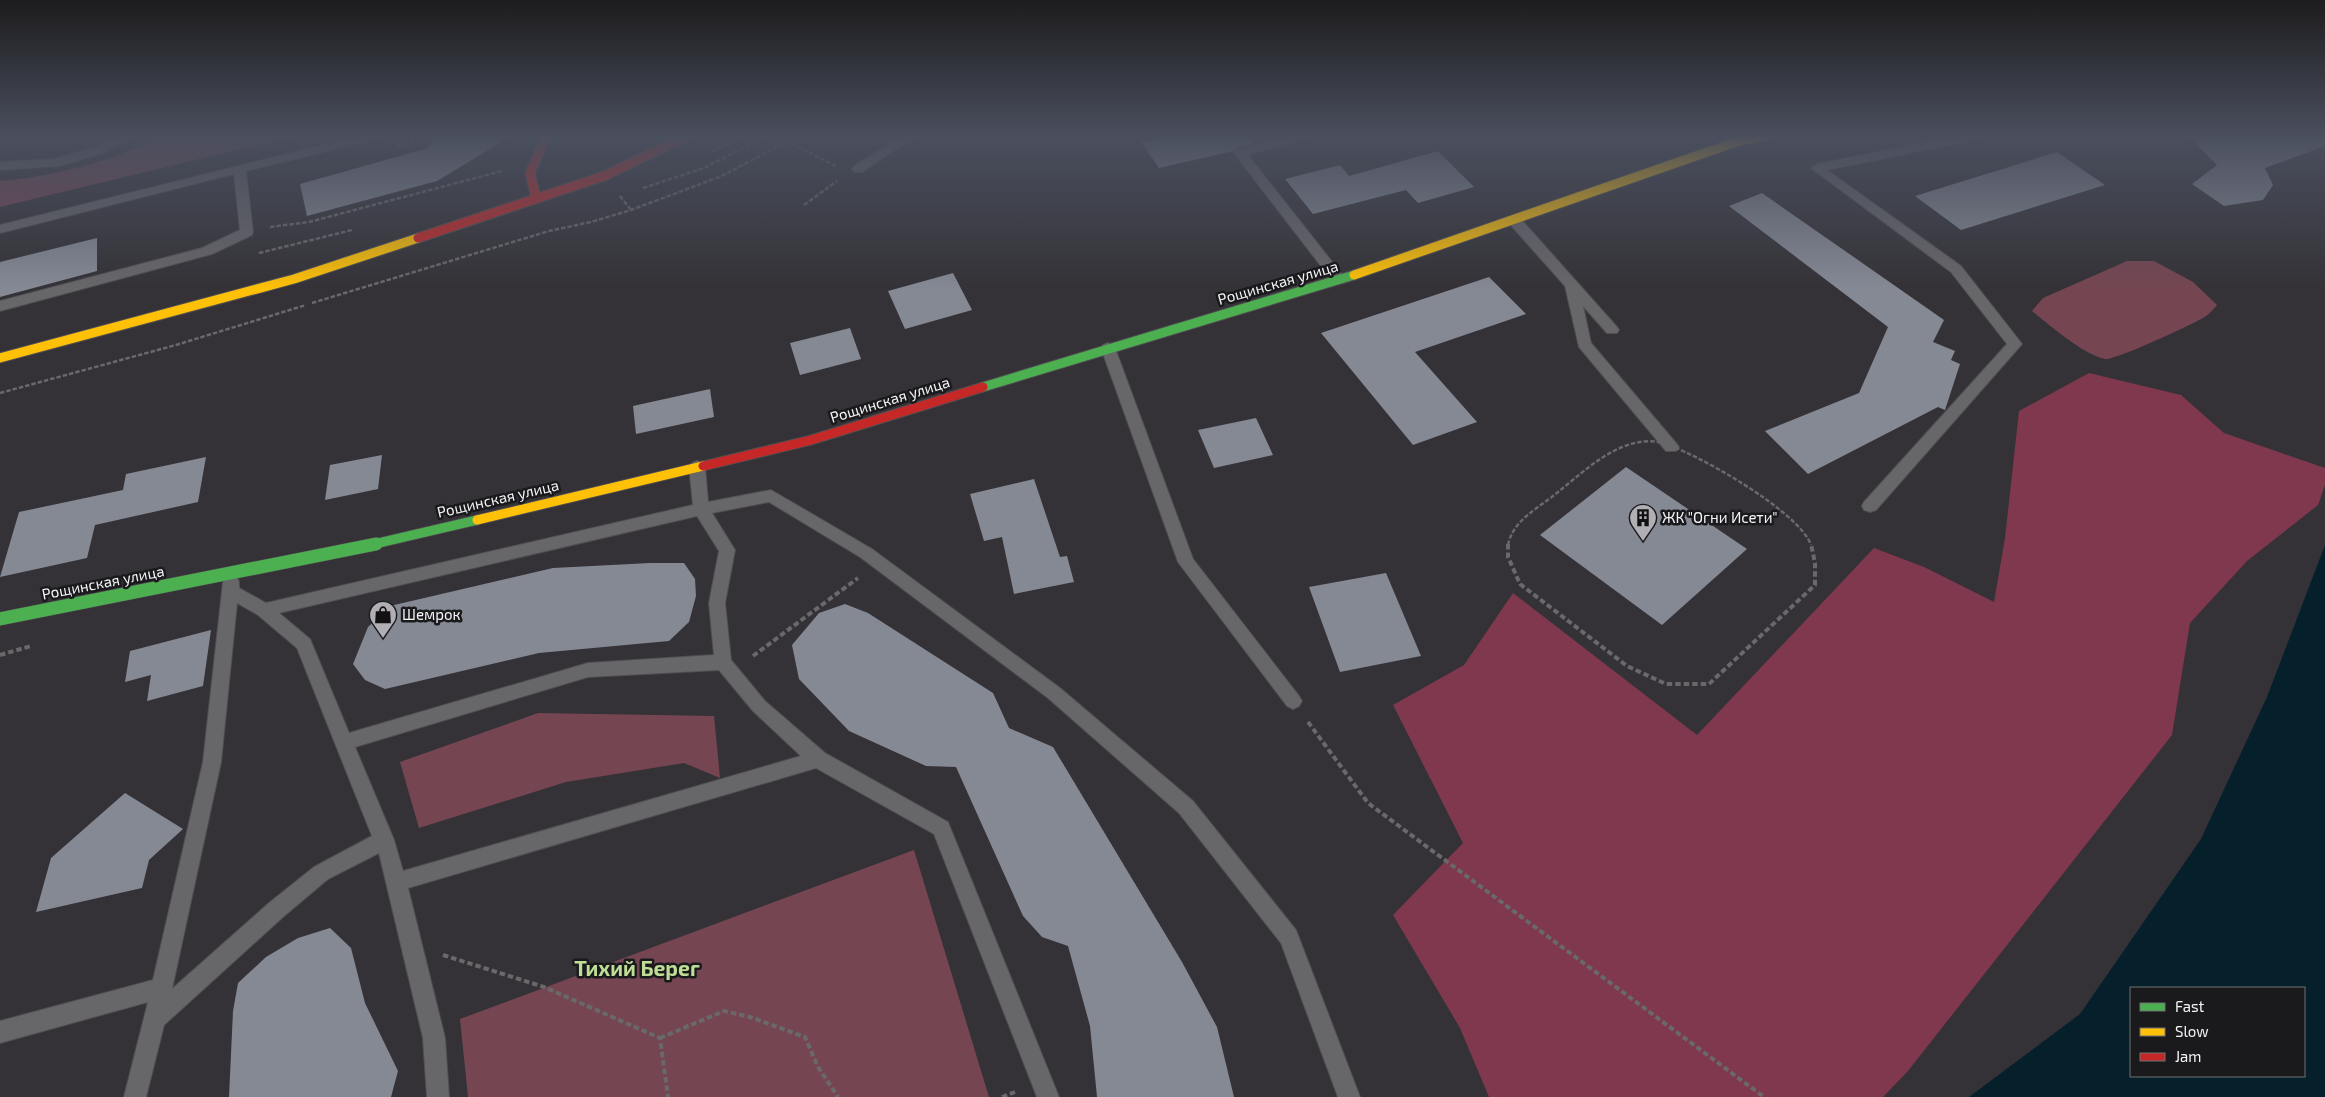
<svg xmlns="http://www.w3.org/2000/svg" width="2325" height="1097" font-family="'Exo 2',sans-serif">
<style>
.green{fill:#754651}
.forest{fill:#7f384d}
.water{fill:#051f2b;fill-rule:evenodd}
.building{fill:#858994}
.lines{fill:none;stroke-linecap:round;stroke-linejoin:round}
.lane-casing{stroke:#504e52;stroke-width:2}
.fast-far1-casing{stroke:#504e52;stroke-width:11}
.fast-casing{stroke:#504e52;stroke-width:14}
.slow-casing{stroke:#504e52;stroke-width:11}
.jam-casing{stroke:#504e52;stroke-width:11}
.path-far1{stroke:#69686a;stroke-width:2.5;stroke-dasharray:4.5 2;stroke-linecap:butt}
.path{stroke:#69686a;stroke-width:4;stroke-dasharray:5.5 3;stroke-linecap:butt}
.lane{fill:#676669;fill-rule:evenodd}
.fast-far1{stroke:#4caf50;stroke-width:9}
.fast{stroke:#4caf50;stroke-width:13}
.slow{stroke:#ffc107;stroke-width:9}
.jam{stroke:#c62828;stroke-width:9}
.labels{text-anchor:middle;stroke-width:5;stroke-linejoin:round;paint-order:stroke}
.street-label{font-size:15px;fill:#f4f3f7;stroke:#1a1a1d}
.poi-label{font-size:15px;fill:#f4f3f7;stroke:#1a1a1d;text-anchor:start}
.near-quarter-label{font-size:21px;font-weight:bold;fill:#bede97;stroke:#1a1a1d}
</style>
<rect width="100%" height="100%" fill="#343237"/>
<g class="green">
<path d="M162,135H298L0,207V181C50,177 119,160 162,135Z"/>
<path d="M2127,261H2154L2193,282L2217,305C2213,310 2208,315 2203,318C2191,325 2114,361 2105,359C2084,355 2049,325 2032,311L2043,298Z"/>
<path d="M538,713L714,716L720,778L684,763L566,782L419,828L400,762Z"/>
<path d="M914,850L989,1097H468L460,1019Z"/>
</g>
<path class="forest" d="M2089,373L2181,395L2224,433L2325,468V485L2318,505L2247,561L2190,623L2172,735L1908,1071L1883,1097H1489L1460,1028L1393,915L1463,843L1393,705L1464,665L1513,593L1697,735L1874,548L1924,567L1994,602L2005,538L2019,411Z"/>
<path class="water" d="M2325,545V1097H1969L2080,1014L2201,839L2267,697ZM2131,988H2304V1076H2131Z"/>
<g class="building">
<path d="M435,135H513L437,181L307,216L300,184L428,148Z"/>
<path d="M1174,135H1252L1253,144L1236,148L1233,151L1159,168L1141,142Z"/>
<path d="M2187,135H2325V146L2265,168L2273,185L2263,200L2224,206L2192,184L2217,165Z"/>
<path d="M1438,151L1474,187L1418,203L1406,190L1313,214L1285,179L1340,165L1349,176Z"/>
<path d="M2057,152L2105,185L1961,230L1915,196Z"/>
<path d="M1762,193L1944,320L1933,342L1955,351L1951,360L1960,364L1945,410L1938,407L1808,474L1765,431L1859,393L1888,327L1729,206Z"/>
<path d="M97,238V271L0,297V262Z"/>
<path d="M953,273L972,310L905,329L888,291Z"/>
<path d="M1489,277L1526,314L1415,352L1477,422L1413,445L1321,333Z"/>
<path d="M850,328L861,359L800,375L790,343Z"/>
<path d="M710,389L714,417L636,434L633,406Z"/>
<path d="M1256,418L1273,455L1214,468L1198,430Z"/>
<path d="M382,455L378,489L325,500L330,465Z"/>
<path d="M206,457L198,502L95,525L87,558L0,577L19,512L123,490L126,474Z"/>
<path d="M1626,467L1747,549L1662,625L1540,535Z"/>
<path d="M1034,479L1060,557L1067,556L1074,582L1014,594L1002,537L984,541L970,494Z"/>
<path d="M650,563H684L695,579L696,596L689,622L669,641L539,653L385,689L365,680L353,664L368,627L390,606L553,568Z"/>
<path d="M1386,573L1421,656L1340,672L1309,587Z"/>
<path d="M845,604L868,613L993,693L1009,728L1053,747L1182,962L1217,1027L1234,1097H1097L1090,1026L1068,946L1042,937L1023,916L956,767L926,766L849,731L799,679L792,645L819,613Z"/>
<path d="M211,630L203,686L147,701L151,675L125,682L130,651Z"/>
<path d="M125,793L183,829L149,860L142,888L36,912L51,858Z"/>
<path d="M330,928L351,948L365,1003L398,1071L391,1097H229L233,1011L238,983L266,957L298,938Z"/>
</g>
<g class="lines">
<defs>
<g id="lane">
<path d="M119,135H134L104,153L59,166L0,170V162L54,159L96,147Z"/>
<path d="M363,135H383L381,138L246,171L253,232L252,235L212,254L0,311V301L202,248L240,230L234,174L0,233V225Z"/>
<path d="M903,135H917L862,172H854L852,169L854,166Z"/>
<path d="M1292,135H1311L1309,138L1248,155L1344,277L1346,280L1344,283H1334L1234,153L1236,150Z"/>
<path d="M1962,135H1985L1979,139L1827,170L1961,266L2022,344L1876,510L1870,512L1864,510L1862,506L1864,502L2007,344L1951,272L1811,168L1817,164Z"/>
<path d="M1514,216L1519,217L1617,327L1619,330L1617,333H1607L1583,306L1591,343L1676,443L1679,447L1676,451H1666L1579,347L1565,286L1509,223L1508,220Z"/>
<path d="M1108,343L1113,345L1115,348L1193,559L1299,696L1302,701L1299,706L1293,709L1287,706L1178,562L1101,348L1103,345Z"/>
<path d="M697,461L702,463L705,467L708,502L771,490L872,549L1060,688L1193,801L1296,930L1360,1097H1338L1281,943L1179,813L1048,698L860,557L769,502L712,513L735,550L725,603L731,660L765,701L825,753L948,822L1059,1097H1037L934,834L816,768L408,888L445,1038L449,1097H427L423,1038L379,853L328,879L283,917L164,1025L146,1097H124L148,1002L0,1043V1021L153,980L203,762L223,582L225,577L231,575L237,577L239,582V588L266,603L693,505L689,467L692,463ZM697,516L719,551L709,603L714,655L588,663L349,733L310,639L279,613ZM237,603L258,615L297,648L372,836L314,867L269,903L172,989L221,762ZM719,670L753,711L801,756L403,871L394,840L355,747L588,677Z"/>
</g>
<g id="fast-far1">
<path d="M983,387L1354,275"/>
<path d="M370,545L477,520"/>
</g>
<path id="fast" d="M0,619L376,544"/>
<g id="slow">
<path d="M1354,275L1739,141L1768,135"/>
<path d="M0,358L294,279L418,238"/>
<path d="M477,520L703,466"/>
</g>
<g id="jam">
<path d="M536,198L530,173L547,135"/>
<path d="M418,238L604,176L689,135"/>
<path d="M703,466L811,440L983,387"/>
</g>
</defs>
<use href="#lane" class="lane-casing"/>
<use href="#fast-far1" class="fast-far1-casing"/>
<use href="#fast" class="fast-casing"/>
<use href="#slow" class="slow-casing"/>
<use href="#jam" class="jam-casing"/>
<g class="path-far1">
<path d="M774,135L836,166"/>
<path d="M398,146L411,143L414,135"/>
<path d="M712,151L746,135"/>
<path d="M643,188L704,168L769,135"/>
<path d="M620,196L631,210"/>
<path d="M804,205L837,181"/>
<path d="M270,227L309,222L502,171"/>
<path d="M259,253L352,230"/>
<path d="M312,303L549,231L591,222L631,210L722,176L799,135"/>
<path d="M0,393L176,345L306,305"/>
<path d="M1508,545C1513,521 1535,510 1553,496C1579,476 1607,447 1640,442C1646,441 1653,441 1659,442C1694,451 1800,512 1811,545"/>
</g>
<g class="path">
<path d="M1508,544V557L1520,584L1627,666L1666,684H1709L1815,585V563L1811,544"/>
<path d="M0,655L31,646"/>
<path d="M753,656L858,578"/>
<path d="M1308,722L1368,803L1764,1097"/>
<path d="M443,955L544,987L660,1038L668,1097"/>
<path d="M660,1038L724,1011L750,1017L805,1037L818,1067L838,1097"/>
<path d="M1002,1097L1015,1092"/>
</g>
<use href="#lane" class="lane"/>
<use href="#fast-far1" class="fast-far1"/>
<use href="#fast" class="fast"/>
<use href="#slow" class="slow"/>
<use href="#jam" class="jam"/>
</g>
<linearGradient id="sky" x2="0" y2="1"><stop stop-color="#1d1c1e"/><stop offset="0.47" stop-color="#4a4f5e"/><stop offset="1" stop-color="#4a4f5e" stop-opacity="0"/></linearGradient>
<rect width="2325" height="289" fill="url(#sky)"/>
<defs>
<symbol id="building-pin" viewBox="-11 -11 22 30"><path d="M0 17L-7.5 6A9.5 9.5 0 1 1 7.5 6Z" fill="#b1afb4" stroke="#1a1a1d"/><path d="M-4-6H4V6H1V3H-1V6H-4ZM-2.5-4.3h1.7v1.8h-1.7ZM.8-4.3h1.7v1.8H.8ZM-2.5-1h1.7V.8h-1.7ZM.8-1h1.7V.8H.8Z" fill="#111"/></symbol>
<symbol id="shop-pin" viewBox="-11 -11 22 30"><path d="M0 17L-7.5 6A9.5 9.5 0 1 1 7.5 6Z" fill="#b1afb4" stroke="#1a1a1d"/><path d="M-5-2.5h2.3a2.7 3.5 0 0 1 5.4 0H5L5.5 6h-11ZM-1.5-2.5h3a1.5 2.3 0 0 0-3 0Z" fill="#111"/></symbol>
</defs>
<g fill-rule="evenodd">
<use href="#building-pin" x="1627" y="502" width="32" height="43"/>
<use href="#shop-pin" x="367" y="599" width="32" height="43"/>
</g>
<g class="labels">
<g class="street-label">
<text transform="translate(1278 283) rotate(-16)" y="5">Рощинская улица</text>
<text transform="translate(890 400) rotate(-17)" y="5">Рощинская улица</text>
<text transform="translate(498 499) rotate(-13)" y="5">Рощинская улица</text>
<text transform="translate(103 583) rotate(-11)" y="5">Рощинская улица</text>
</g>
<g class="poi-label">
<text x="1662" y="523">ЖК "Огни Исети"</text>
<text x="402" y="620">Шемрок</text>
</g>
<g class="near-quarter-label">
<text x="637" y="976">Тихий Берег</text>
</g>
</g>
<rect x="2130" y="987" width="175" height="90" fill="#1a1a1d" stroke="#717174"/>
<rect x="2140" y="1003" width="25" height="8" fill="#4caf50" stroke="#717174"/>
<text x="2175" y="1012" font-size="15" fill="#f4f3f7">Fast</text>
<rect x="2140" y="1028" width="25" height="8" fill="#ffc107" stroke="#717174"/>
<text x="2175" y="1037" font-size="15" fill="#f4f3f7">Slow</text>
<rect x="2140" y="1053" width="25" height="8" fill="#c62828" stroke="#717174"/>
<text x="2175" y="1062" font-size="15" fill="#f4f3f7">Jam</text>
</svg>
